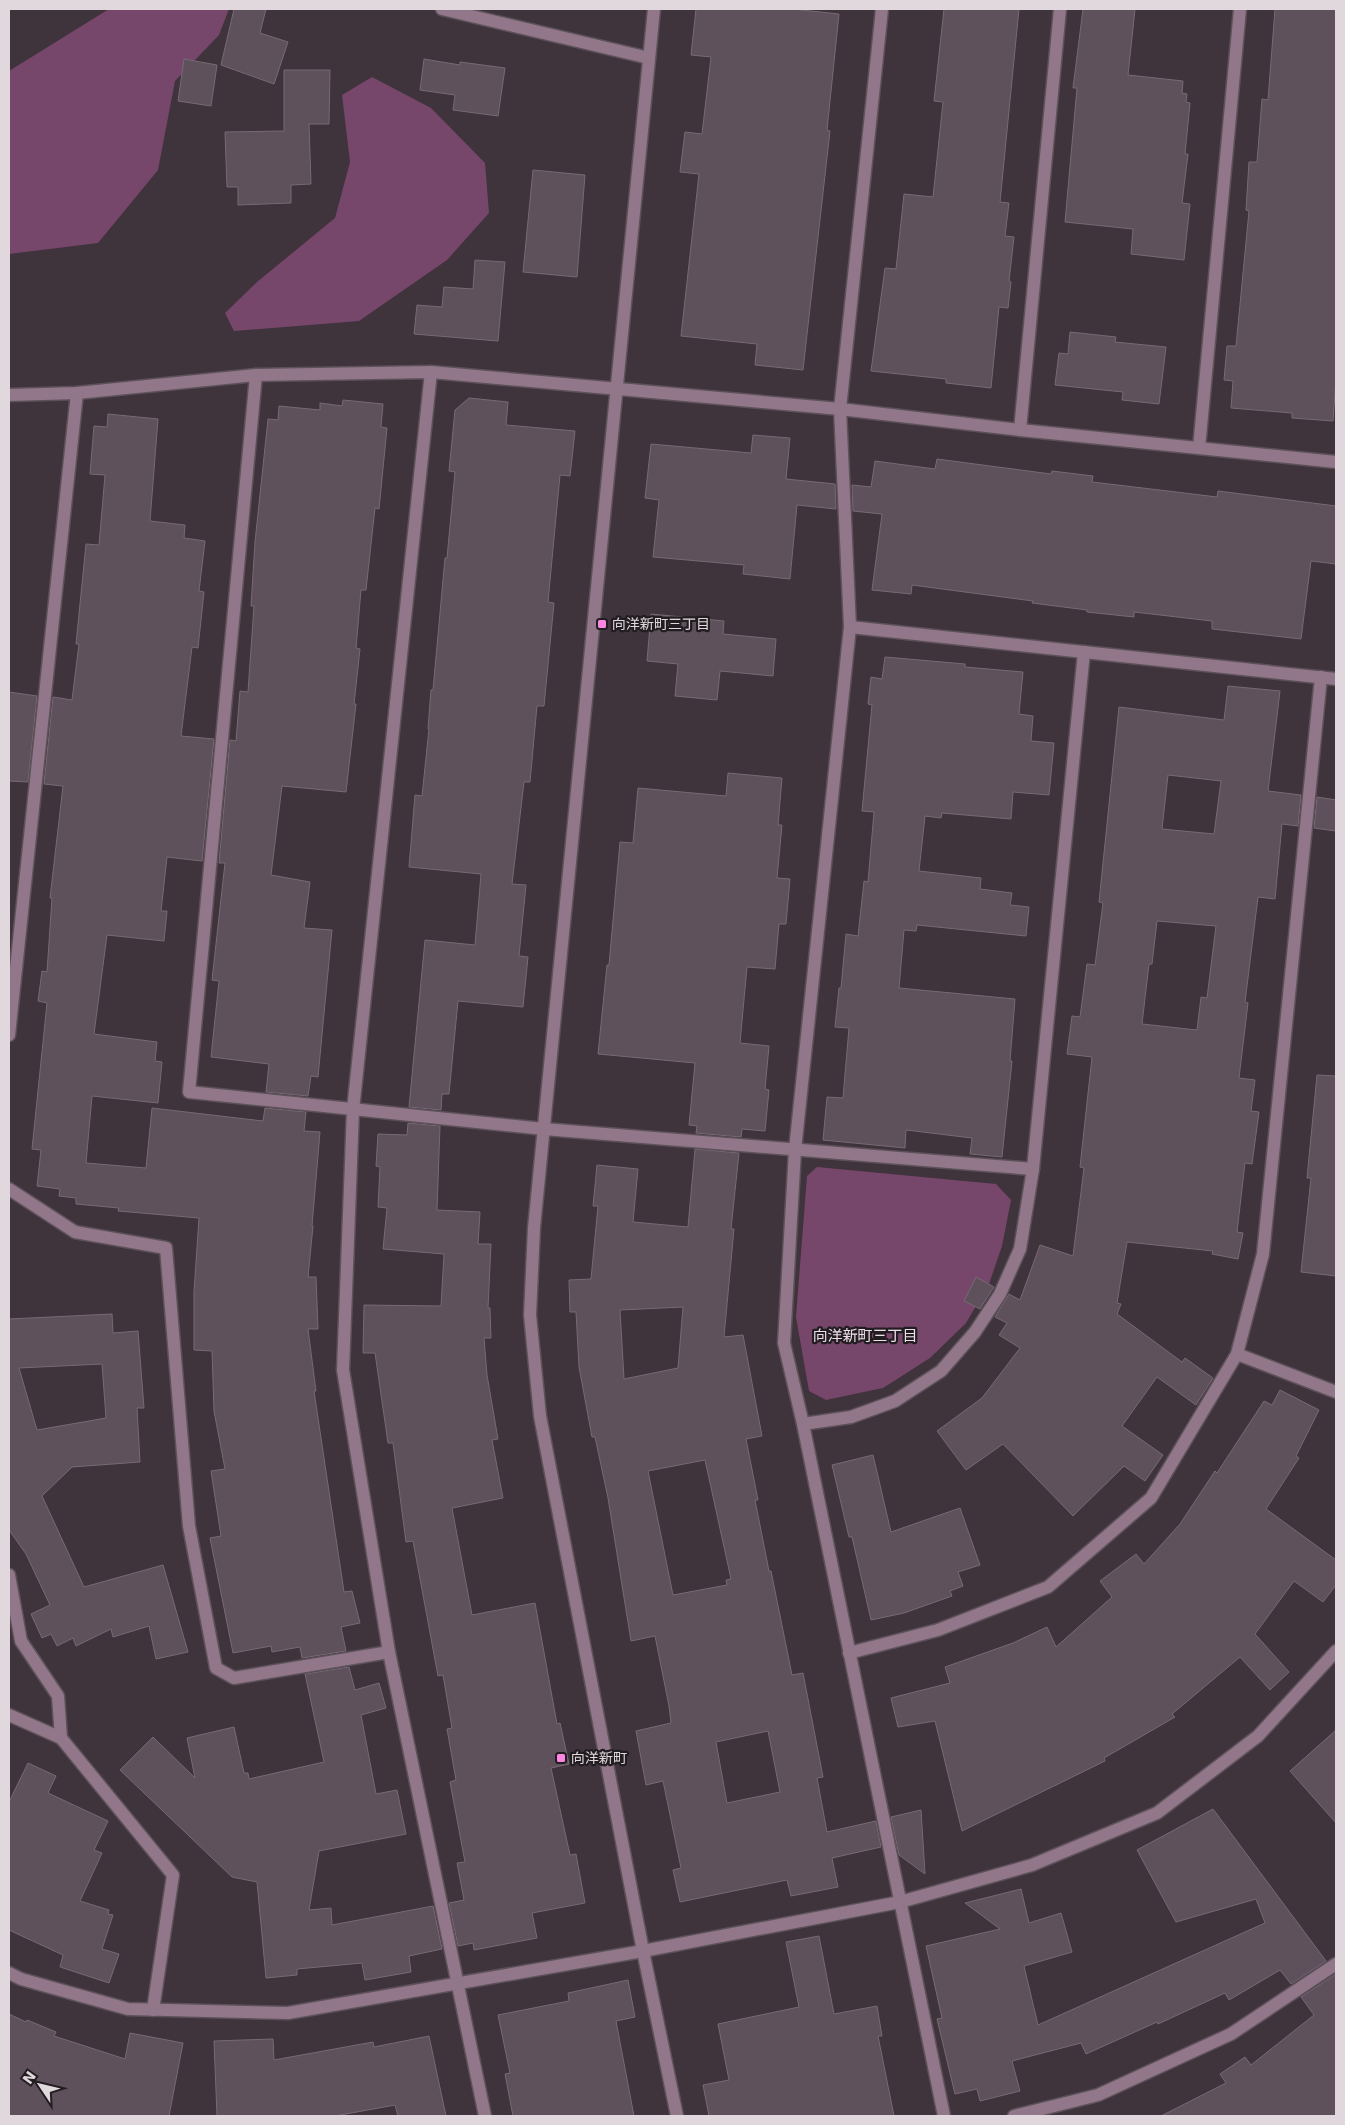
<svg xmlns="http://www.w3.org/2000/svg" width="1345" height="2125" font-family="'DejaVu Sans','Noto Sans JP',sans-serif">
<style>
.green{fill:#77466b}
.building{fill:#5e515b;stroke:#786a74;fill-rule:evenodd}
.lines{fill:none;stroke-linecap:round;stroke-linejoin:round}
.minor-casing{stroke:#5c5159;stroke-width:15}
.minor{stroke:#92768a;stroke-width:12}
.poi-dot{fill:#fd86e2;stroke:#221d21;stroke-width:2}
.labels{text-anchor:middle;stroke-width:4.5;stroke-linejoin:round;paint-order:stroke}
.poi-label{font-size:14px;fill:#e0d8dd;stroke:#221d21;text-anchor:start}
.neighbourhood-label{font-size:15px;fill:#efdeea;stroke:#221d21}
</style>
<rect width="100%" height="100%" fill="#3f333c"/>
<g class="green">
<path d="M109,9H229L219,35L175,81L158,170L98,243L9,254V71Z"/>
<path d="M372,77L431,108L485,163L489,213L447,260L359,321L234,331L225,313L257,282L335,218L350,162L342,95Z"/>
<path d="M817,1167L996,1184L1011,1200L1002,1246L989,1284L966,1323L930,1358L883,1388L826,1400L809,1391L796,1317L807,1176Z"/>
</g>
<g class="building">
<path d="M234,9H266L260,33L288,42L274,84L221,65Z"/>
<path d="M696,9H792L839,14L827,130L830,131L803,370L755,365L757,344L681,336L699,174L680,172L685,132L702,134L711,57L691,55Z"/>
<path d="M944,9H1019L1000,202L1009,203L1005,236L1014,237L1009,281L1011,282L1008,308L999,307L991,388L946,383V379L871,371L885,268L896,269L904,194L933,197L943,102L934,101Z"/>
<path d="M1083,9H1135L1128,75L1183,81L1182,93L1187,94L1186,102L1190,103L1185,154H1188L1182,203L1190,204L1184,260L1131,254L1133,229L1065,222L1077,88H1073Z"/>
<path d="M1275,9H1336V379L1333,421L1292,418V413L1231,408L1233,381L1224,380L1227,346H1236L1249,211L1246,210L1249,162H1257L1262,99L1268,100Z"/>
<path d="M184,59L217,65L211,106L178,101Z"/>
<path d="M424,59L460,65V62L505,68L498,116L453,110L455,95L420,90Z"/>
<path d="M284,70H330L329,124H309L311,184L291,185V203L238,205V187H227L225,132L284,131Z"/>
<path d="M533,170L585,175L577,277L523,272Z"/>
<path d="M475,260L505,262L498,341L414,334L417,305L442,307L444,287L473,289Z"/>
<path d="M1070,332L1116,337L1115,342L1166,347L1159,404L1122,400L1123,392L1055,385L1059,353L1068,354Z"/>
<path d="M469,398L508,402L506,425L575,431L570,476L560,475L548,602L554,603L544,706H537L530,782H524L512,884L526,885L519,956L528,957L523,1007L458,1001L449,1094H442L441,1110L409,1107L425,940L475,945L481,874L409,867L415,795L422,796L429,729H428L431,690H433L445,558H447L455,472L449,471L455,410Z"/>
<path d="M343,400L383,404L381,427L387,428L379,509L375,508L366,590H361L356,648L360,649L354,704H356L346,792L282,786L271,875L310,882L304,928L332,930L318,1077L311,1076L308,1096L266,1092L269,1064L211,1057L219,981L212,980L225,863H219L230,740L236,741L240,691L248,692L254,606H251L255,542L268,419L278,420L279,406L320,410V403L342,406Z"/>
<path d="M108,414L158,419L150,521L185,525L184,538L205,541L199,591L204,592L198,648L192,647L181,736L214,739L202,861L167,857L161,911H167L164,941L107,935L94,1034L157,1042L155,1061L162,1062L158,1103L92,1096L86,1163L146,1168L152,1108L263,1121L265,1108L306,1112L304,1131L320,1132L312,1226H313L308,1277H316L318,1329H308L316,1391H314L344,1592L352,1591L360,1623L341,1627L346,1651L302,1658L300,1647L272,1652L271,1646L233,1653L210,1538L221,1536L211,1471L225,1469L214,1411L212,1351L194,1350V1292L199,1218L118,1211L119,1208L76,1204V1198L59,1196L60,1189L37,1186L41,1150L32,1149L47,1003L38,1001L42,971L47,972L52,898H50L63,786L44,784L53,697L72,700L79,644H76L86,544L99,545L105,475L90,474L94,426L107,427Z"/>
<path d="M753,435L790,438L786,479L835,484L836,509L797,505L790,579L743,574L744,565L653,557L659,500L645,498L651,444L751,453Z"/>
<path d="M937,459L1051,474L1052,471L1093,476L1092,482L1168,491L1217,497L1218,491L1336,506V564L1311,561L1301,639L1212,629V621L1134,612V617L1087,612V610L1032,603L1033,601L912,585L911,594L872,590L882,514L853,511L852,485L871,487L875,461L935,469Z"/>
<path d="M651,614L724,621L723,634L776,639L773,676L720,671L717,700L675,696L678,664L647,661Z"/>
<path d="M885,657L965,664V667L1023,672L1019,714L1033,716L1031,741L1054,743L1049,795L1013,792L1011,819L942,813L941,818L925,816L919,871L981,878L980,889L1012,893L1010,905L1029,907L1026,936L917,925L916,931L904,930L899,988L1015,999L1010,1061H1012L1002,1157L970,1154L972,1138L906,1130L905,1148L823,1140L827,1097L843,1098L849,1028L835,1027L839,988H841L846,934L858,936L864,881L868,882L874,812L862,811L872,705L868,704L871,677L882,679Z"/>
<path d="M1228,686L1280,691L1268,791L1301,795L1298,826L1282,824L1275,899L1258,897L1245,1002L1248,1003L1239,1078L1255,1080L1251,1111L1259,1112L1252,1164L1245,1163L1237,1232L1243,1233L1238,1259L1212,1254L1213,1251L1127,1242L1117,1303L1121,1304L1117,1314L1182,1362L1185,1358L1213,1378L1196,1405L1157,1377L1122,1426L1163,1455L1145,1481L1124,1466L1073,1516L1003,1444L966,1470L937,1431L982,1398L1020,1348L999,1335L1007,1323L995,1317L1009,1294L1020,1300L1040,1245L1073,1256L1084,1168L1080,1167L1092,1057L1067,1054L1072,1016L1080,1017L1087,964L1095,965L1103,903L1099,902L1119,707L1224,720ZM1168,775L1221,781L1214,834L1162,829ZM1157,921L1216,926L1207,998L1201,997L1197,1030L1142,1024L1149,964H1152Z"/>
<path d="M9,692L37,696L28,782L9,781Z"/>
<path d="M728,773L782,778L778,825H782L777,878L790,879L786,924H779L775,969L747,967L740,1043L769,1046L765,1089L769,1090L765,1131L742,1129L741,1137L696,1133L697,1126L689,1125L695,1063L598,1054L607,965H609L620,842L633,843L638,788L726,796Z"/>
<path d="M1317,797L1336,800V831L1314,828Z"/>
<path d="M1317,1075L1336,1076V1276L1301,1272L1311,1178H1307Z"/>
<path d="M408,1123L440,1126L437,1210L480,1212L478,1244H491L488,1308H490L491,1338H484L487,1375L498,1439L492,1440L503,1498L452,1508L472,1615L535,1603L557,1724L560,1723L569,1764L551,1768L570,1855L576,1854L585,1903L532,1913L537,1938L474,1950L473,1943L458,1946L449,1903L464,1900L457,1863L465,1862L450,1782L456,1780L447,1729L452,1728L443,1675L438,1676L413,1541L406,1542L393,1443H388L375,1353H363L364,1305L441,1306L444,1254L383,1249L387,1208L378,1207L380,1167L376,1166L378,1134L407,1135Z"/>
<path d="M695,1149L739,1153L731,1229H734L724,1337L743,1335L762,1436L746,1439L758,1500H755L769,1571H771L792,1675L803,1673L823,1777L817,1778L827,1832L876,1821L881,1847L832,1858L838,1887L791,1896L787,1880L680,1902L673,1870L681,1868L663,1781L646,1785L636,1731L671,1723L669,1706L655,1636L631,1641L608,1498L595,1437H592L579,1367L576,1312H570L569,1280L591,1279L598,1206H593L597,1165L638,1169L633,1222L688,1227ZM683,1307L678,1368L624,1379L620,1310ZM705,1460L731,1579L726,1580L727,1585L673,1595L648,1471ZM768,1731L780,1792L727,1803L716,1742Z"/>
<path d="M976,1277L994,1287L980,1309L964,1301Z"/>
<path d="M112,1314L113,1333L138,1331L144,1408H137L140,1462L72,1467L42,1496L84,1587L163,1565L188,1652L156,1659L149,1626L113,1637L111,1629L76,1646L73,1638L57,1646L51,1634L42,1638L31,1614L50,1605L26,1554L9,1530V1319ZM102,1364L106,1418L37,1430L19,1368Z"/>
<path d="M1280,1390L1319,1410L1296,1456L1299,1458L1266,1509L1336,1560V1585L1323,1602L1294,1581L1255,1634L1289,1672L1270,1690L1240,1657L1172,1714L1175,1717L1104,1758L1105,1761L962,1831L935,1721L898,1727L891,1698L950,1683L945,1667L1013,1643L1047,1627L1056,1647L1112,1597L1100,1581L1136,1554L1144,1564L1180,1524L1215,1471L1217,1473L1264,1401L1272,1405Z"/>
<path d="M873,1455L891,1532L960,1508L980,1565L958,1572L963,1586L950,1591L952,1596L904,1613L871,1620L852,1537H849L832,1465Z"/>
<path d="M349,1667L355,1690L379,1683L386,1708L361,1715L376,1794L397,1790L406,1834L319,1851L309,1910L331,1908L332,1925L433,1906L442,1949L409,1956L411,1972L365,1980L362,1963L297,1969V1975L266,1978L257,1882L232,1877L120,1770L153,1737L195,1778L187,1738L234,1727L244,1773H248L249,1779L324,1762L305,1674Z"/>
<path d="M1336,1730V1823L1290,1771Z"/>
<path d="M28,1763L56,1776L48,1793L108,1821L94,1850L102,1853L80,1901L109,1910L108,1914L113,1915L102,1949L119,1954L109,1983L60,1967L63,1955L9,1930V1802Z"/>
<path d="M1213,1809L1326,1961L1291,1984L1280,1970L1229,2000L1225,1993L1158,2024L1157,2022L1086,2054L1081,2043L1012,2061L1020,2091L980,2101L977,2089L955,2094L937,2019L942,2018L926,1946L1000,1929L965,1903L1021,1889L1029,1923L1061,1913L1072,1952L1024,1966L1038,2025L1265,1923L1256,1899L1176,1922L1137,1850Z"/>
<path d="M921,1810L925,1874L899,1855L891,1817Z"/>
<path d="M819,1936L834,2014L877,2006L882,2036H878L894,2116H709L703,2085L729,2080L718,2024L799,2007L786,1942Z"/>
<path d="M1336,1974V2116H1161L1226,2083L1220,2074L1245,2057L1251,2065L1314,2015L1301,1997Z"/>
<path d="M628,1980L635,2017L616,2021L634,2116H513L505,2074L510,2073L498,2015L569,2001L568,1993Z"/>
<path d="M9,2014L26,2022L27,2020L56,2032L54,2036L125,2059L130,2033L183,2043L169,2116H9Z"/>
<path d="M429,2036L446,2116H398L395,2105L335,2116H217L214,2041L273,2039L274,2060L373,2042L374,2047Z"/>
</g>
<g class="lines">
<defs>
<g id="minor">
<path d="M442,9L649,58"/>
<path d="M654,9L534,1228L530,1315L540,1416L643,1951L677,2116"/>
<path d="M882,9L840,409L850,627L795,1150L784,1343L803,1424L944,2116"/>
<path d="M431,372L353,1110L343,1370L389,1652L485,2116"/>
<path d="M256,375L189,1092L544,1129L1033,1169"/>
<path d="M9,395L77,393L256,375L431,372L840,409L1020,430L1336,462"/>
<path d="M1020,430L1060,9"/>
<path d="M1199,448L1240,9"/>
<path d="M850,627L1336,679"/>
<path d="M9,1035L77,393"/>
<path d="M9,1189L75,1232L166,1248L189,1526L216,1668L234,1678L389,1652"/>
<path d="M1237,1354L1336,1392"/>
<path d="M803,1424L851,1417L895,1401L941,1371L975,1332L1000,1294L1020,1249L1033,1169L1084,652"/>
<path d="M9,1575L21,1641L58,1696L61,1738"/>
<path d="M849,1653L938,1630L1048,1587L1151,1498L1237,1354L1263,1254L1321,677"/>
<path d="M9,1715L61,1738L173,1875L153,2010"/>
<path d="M9,1973L21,1979L128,2009L288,2013L643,1951L900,1902L1032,1865L1157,1813L1258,1736L1336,1651"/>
<path d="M1014,2116L1098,2095L1231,2034L1336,1964"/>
</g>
</defs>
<use href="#minor" class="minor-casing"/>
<use href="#minor" class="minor"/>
</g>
<g class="poi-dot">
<rect x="597" y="619" width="10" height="10" rx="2.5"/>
<rect x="556" y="1753" width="10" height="10" rx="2.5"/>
</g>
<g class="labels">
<g class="poi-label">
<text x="612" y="629">向洋新町三丁目</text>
<text x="571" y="1763">向洋新町</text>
</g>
<g class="neighbourhood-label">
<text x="865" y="1341">向洋新町三丁目</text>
</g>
</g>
<rect width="1345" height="2125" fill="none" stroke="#e0d8dd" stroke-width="20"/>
<g transform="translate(40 2085) rotate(305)" stroke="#221d21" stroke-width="4" paint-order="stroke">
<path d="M0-4L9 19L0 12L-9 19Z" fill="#e0d8dd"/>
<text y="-8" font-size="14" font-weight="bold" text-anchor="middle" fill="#e0d8dd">N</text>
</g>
</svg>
